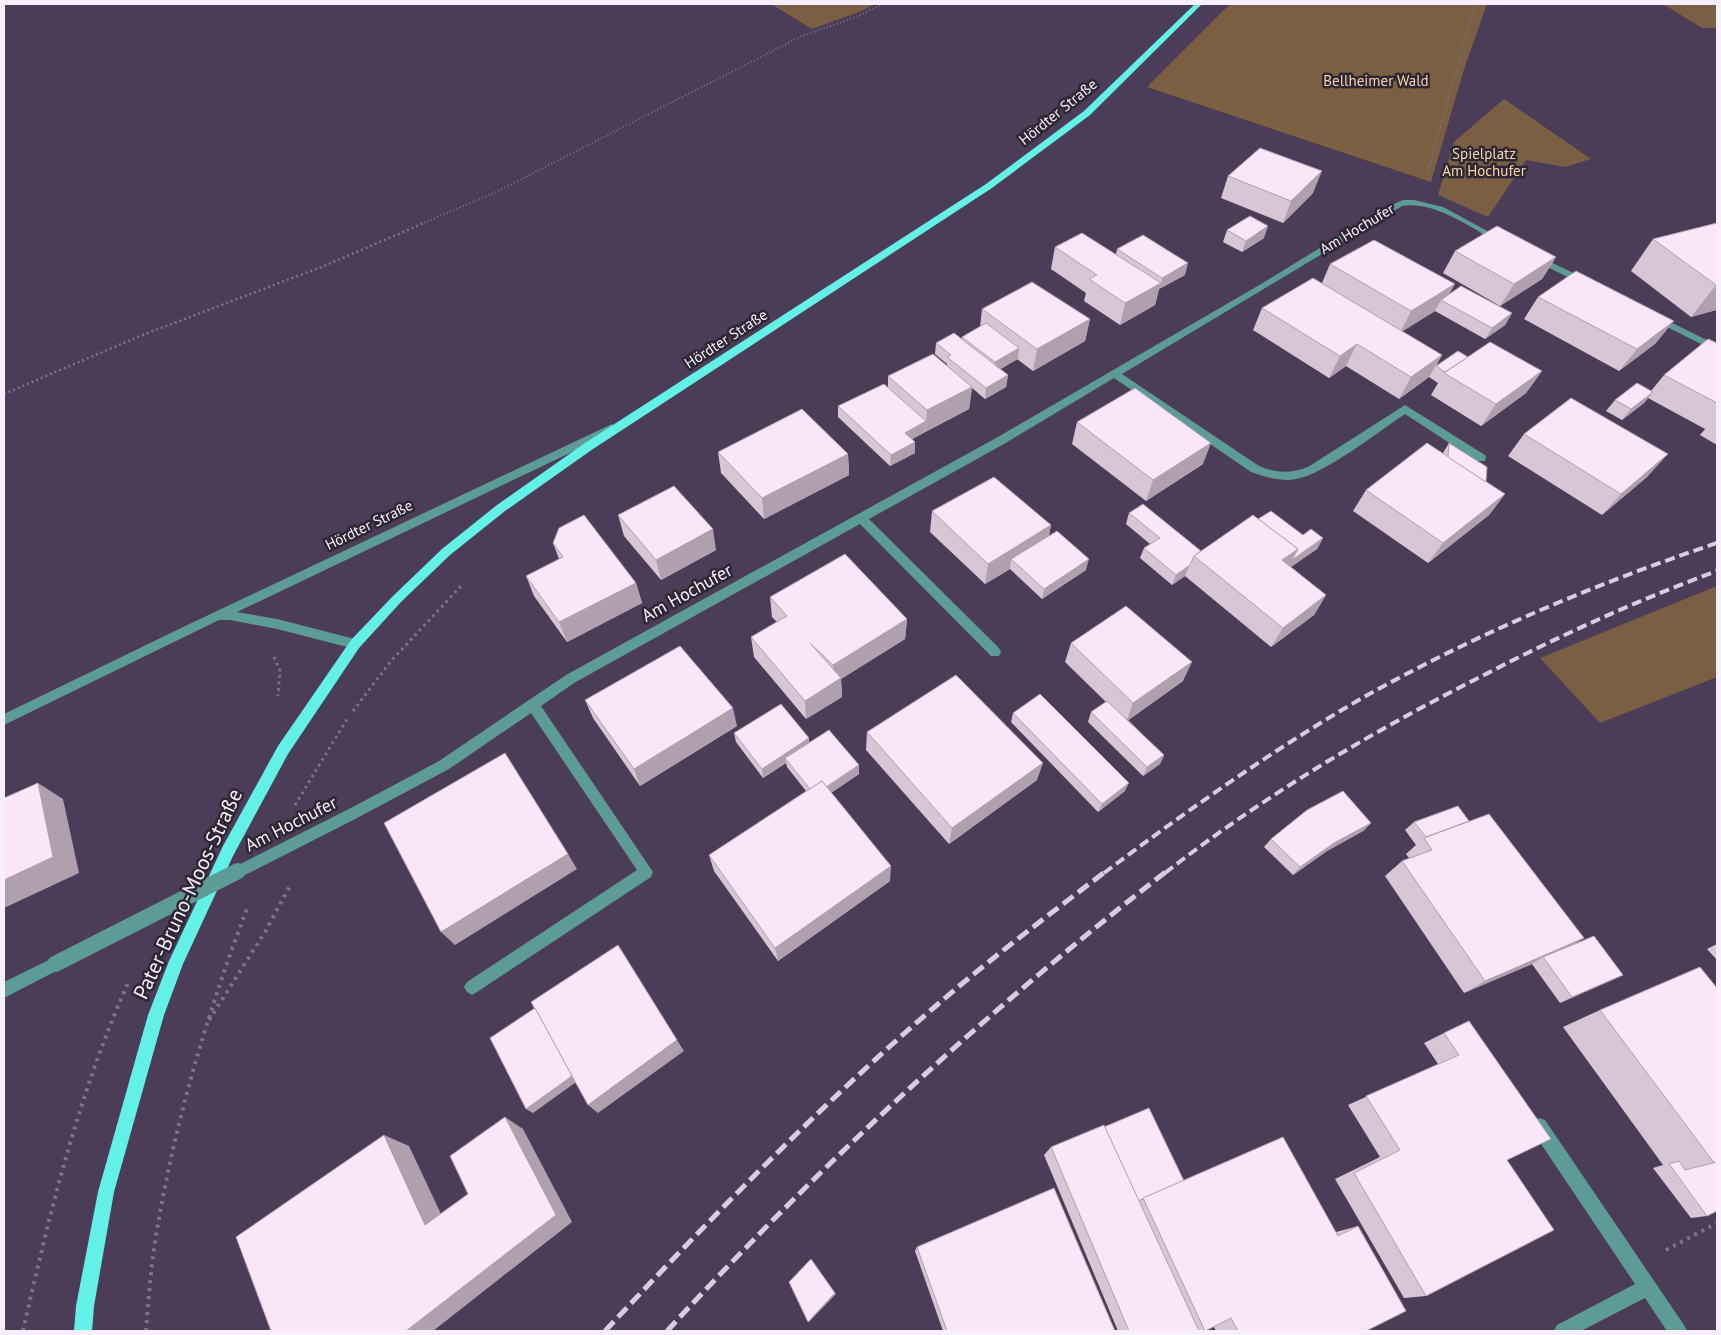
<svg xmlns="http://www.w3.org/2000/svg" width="1721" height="1335" font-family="'PT Sans',sans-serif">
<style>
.green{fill:#7a5f42}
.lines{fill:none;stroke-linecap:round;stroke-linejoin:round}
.path-far3{stroke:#7f728a;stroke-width:2;stroke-dasharray:1 2.5;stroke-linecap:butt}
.path-far2{stroke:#7f728a;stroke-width:2.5;stroke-dasharray:2 3;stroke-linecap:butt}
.path-far1{stroke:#7f728a;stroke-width:3;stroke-dasharray:2.5 4;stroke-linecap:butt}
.path{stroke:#7f728a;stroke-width:4;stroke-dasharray:3 5;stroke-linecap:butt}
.minor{fill:#5d9b96;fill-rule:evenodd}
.major{fill:#63f1e7;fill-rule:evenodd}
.rail-far1{stroke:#d7cdde;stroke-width:4;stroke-dasharray:10 5;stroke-linecap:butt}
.rail{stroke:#d7cdde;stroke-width:5;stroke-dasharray:13 6;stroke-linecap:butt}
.minor-bridge-far1{stroke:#5d9b96;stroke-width:12}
.minor-bridge{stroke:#5d9b96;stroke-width:16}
.wall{fill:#d8c5d5}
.shaded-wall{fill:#b0a0ae}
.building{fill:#fbe5f8;stroke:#b0a0ae}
.labels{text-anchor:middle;stroke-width:5;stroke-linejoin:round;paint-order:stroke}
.far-park-label{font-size:15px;fill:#fbd4ab;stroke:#2d2733}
.far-street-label{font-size:15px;fill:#f7effd;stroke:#2d2733}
.street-label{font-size:18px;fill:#f7effd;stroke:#2d2733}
.near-street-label{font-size:21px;fill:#f7effd;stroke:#2d2733}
</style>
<rect width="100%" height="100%" fill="#4b3c58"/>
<g class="green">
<path d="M771,4H875L859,12L812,29Z"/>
<path d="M1230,4H1487L1464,69L1431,182L1147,87Z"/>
<path d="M1663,4H1717V28H1702Z"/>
<path d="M1504,99L1591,159L1565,167L1526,160L1488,217L1438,195L1454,142Z"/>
<path d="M1717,586V677L1600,723L1540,658Z"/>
</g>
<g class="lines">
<g class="path-far3">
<path d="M1427,175L1471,17L1477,4"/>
<path d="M421,224L496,192L802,36L856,17L883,4"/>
</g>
<path class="path-far2" d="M4,394L140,336L324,266L424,223"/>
<g class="path-far1">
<path d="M274,657L280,671L278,696"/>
<path d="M353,711L391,661L463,584"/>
<path d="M295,805L349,716"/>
</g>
<g class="path">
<path d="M209,1020L265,932L291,884"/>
<path d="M1666,1250L1717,1223"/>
<path d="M23,1331C50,1212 78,1095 128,983"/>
<path d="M146,1331C148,1306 150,1280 153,1255C171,1135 205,1019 248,906"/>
</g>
<g class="minor">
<path d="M1403,200H1414L1443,207L1504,240L1503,242H1497C1469,227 1435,201 1402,206L1122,374L1259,466C1275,473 1291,474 1308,467L1405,405L1485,455L1486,458L1485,461H1477L1405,414C1378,432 1325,474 1296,479C1281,482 1266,477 1251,472L1114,378L1004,444L869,519L999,648L1001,652L999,656H991L860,524L574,683L541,706L653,872L651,877L477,992L472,995L467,992L464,987L467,982L637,870L531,713L449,769L359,817L354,819L349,817L347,813L349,809L439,761L566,675L996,438L1261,284L1387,207Z"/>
<path d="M1536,255L1588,280L1590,282L1585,285L1582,284L1533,260V256Z"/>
<path d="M1656,315L1717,345V352L1653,320L1651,318Z"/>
<path d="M612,424L617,428L616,431L237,612L277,619L355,639L359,640L361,644L359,648L355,649L277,629L230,620H219L4,725V714L181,628Z"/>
<path d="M55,957L60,959L62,964L60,969L4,998V982Z"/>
<path d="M1539,1118L1545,1120L1684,1325L1687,1331H1667L1645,1298L1581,1331H1554L1557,1325L1635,1284L1533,1132L1531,1126L1533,1120Z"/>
</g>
<path class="major" d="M1195,4H1202L1090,115L992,188L593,449L505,511L450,555L401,602L359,648L288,754L233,856L183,964L164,1015L114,1192L94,1306L92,1331H74L76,1306L98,1192L148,1015L169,961L223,846L278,746L351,640L393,596L442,549L497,505L585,443L986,184L1084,111Z"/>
<g class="rail-far1">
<path d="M1104,873C1188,810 1274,749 1364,697C1476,634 1595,584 1717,543"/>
<path d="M1165,873C1265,795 1373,731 1486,674C1561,635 1638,600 1717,571"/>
</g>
<g class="rail">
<path d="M605,1331C711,1218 819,1106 937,1005C991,958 1049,915 1106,871"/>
<path d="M667,1331C820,1165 987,1010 1167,871"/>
</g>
<path class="minor-bridge-far1" d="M236,873L354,813"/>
<path class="minor-bridge" d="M55,964L238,871"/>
</g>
<g class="wall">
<path d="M1228,176L1313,193L1283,223L1221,198Z"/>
<path d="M1717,223V311L1716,310L1691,317L1631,271L1653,239Z"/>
<path d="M1227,230L1264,238L1242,252L1223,242Z"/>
<path d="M1055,247L1116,254L1117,249L1185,275L1159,289L1155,305L1120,325L1084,301L1086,293L1051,269Z"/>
<path d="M1455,251L1556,257L1542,279L1500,306L1443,273Z"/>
<path d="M1330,264L1449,294L1512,313L1505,325L1485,339L1435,311L1402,331L1442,355L1436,366L1468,357L1542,371L1526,393L1481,426L1431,395L1438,383L1429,377L1399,399L1346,366L1329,378L1253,330L1262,308L1322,283Z"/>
<path d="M1538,297L1656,343L1619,371L1524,319Z"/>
<path d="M982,309L1090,319L1085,341L1033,371L1017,359L1000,369L1008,375L1006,387L985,399L972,388L969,409L912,439L915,442V453L890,466L838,417V406L888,387V376L947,366V364L935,354L936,343L961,339L962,337L980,327Z"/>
<path d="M1717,343V445L1700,435L1706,428L1705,429L1648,398L1644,403L1622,420L1606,411L1615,400L1651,391L1664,375Z"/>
<path d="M1077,422L1203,464L1146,501L1072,444Z"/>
<path d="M1524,434L1648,476L1602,515L1508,456Z"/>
<path d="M1449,443L1486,482L1505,494L1489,515L1428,563L1353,511L1366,490L1443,453Z"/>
<path d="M718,452L848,454L849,475L764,519L721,473Z"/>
<path d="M932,511L1051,525L1049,535L1086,570L1042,599L1010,569L985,584L930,532Z"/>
<path d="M1129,513L1201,551L1258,519L1303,535L1323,538L1317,549L1290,567L1326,595L1314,615L1271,647L1185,576L1172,585L1140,558L1144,548L1150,544L1126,524Z"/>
<path d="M618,515L716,550L661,580L624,536Z"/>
<path d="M553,543L636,583L642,603L567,642L534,596L526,576L559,559Z"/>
<path d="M770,597L907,619L905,639L841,679L842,697L806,719L754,657L751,637L777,622L772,617Z"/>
<path d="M1071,643L1183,681L1128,720L1164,755L1160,764L1143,776L1088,722L1091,712L1106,702L1065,662Z"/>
<path d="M585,700L737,726L640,786L593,718Z"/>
<path d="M1013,713L1125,791L1098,812L1011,722Z"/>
<path d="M867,732L1037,780L949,844L866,750Z"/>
<path d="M734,733L809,742L859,774L831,793L890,881L778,961L714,871L709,855L806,791L787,767L786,763L763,778L736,742Z"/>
<path d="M1469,821L1584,938L1574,944L1623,975L1560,1003L1532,964L1464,993L1385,876L1402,861L1409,858L1406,854L1416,845L1405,830L1414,822Z"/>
<path d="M1371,823L1363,831L1327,851L1293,875L1264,847L1271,839Z"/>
<path d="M1717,944V960L1707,949Z"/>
<path d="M1717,988V1211L1707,1216L1691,1218L1653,1168L1663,1165L1563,1027L1600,1010Z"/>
<path d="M1469,1021L1507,1160L1426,1296L1404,1298L1335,1179L1380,1157L1348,1105L1438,1064L1424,1043L1444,1033Z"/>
<path d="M1104,1127L1184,1181L1336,1232L1358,1226L1366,1331H1216L1214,1327L1205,1331H1118L1044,1155L1051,1147Z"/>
<path d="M917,1247L1115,1331H943L915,1251Z"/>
</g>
<g class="shaded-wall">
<path d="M1322,171L1313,193L1283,223L1291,201Z"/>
<path d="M1268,226L1264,238L1242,252L1246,241Z"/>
<path d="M1556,257L1542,279L1500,306L1514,284Z"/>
<path d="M1188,263L1185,275L1159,289L1155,305L1120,325L1125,303L1161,283L1162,278Z"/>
<path d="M1455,284L1445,302L1441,300L1435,311L1400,333L1411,311Z"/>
<path d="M1716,285H1717V309L1716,310L1691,317Z"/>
<path d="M1512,313L1505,325L1485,339L1492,328Z"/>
<path d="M1090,319L1085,341L1033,371L1037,349Z"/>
<path d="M1674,321L1656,343L1619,371L1637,349Z"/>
<path d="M1357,344L1346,366L1329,378L1340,356Z"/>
<path d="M1019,348L1018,359L994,373L995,362Z"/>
<path d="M1442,355L1429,377L1399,399L1411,377Z"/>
<path d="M1542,371L1526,393L1481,426L1496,404Z"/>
<path d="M1008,375L1006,387L985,399L986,388Z"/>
<path d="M972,387L969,409L925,432L927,410Z"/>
<path d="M1653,392L1644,403L1622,420L1631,409Z"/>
<path d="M926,421L925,432L904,444L905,433Z"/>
<path d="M915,442V453L890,466L891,455Z"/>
<path d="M1211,443L1203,464L1146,501L1153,480Z"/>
<path d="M848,454L849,475L764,519L762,498Z"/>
<path d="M1668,454L1648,476L1602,515L1621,494Z"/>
<path d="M1505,494L1489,515L1428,563L1443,543Z"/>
<path d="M1051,525L1047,546L1011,559L1010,569L985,584L988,564Z"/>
<path d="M713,529L716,550L661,580L656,560Z"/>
<path d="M1323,538L1317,549L1287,570L1282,560L1298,549Z"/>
<path d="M1089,559L1086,570L1042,599L1044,589Z"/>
<path d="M1190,565L1185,576L1172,585L1176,575Z"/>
<path d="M636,583L642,603L567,642L559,622Z"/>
<path d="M1326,595L1314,615L1271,647L1283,628Z"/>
<path d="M907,619L905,639L841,679L842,697L806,719L805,701L833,683V665Z"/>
<path d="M1192,662L1183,681L1126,722L1133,703Z"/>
<path d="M733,708L737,726L640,786L634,769Z"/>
<path d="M809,738L810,748L785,758L786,763L763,778L762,769Z"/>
<path d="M1164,755L1160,764L1143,776L1147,767Z"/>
<path d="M1043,763L1037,780L949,844L952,828Z"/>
<path d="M859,765V774L815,803V794Z"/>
<path d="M38,783L63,799L79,873L4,908V880Z"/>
<path d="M1129,783L1125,791L1098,812L1102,804Z"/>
<path d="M1371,823L1363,831L1327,851L1293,875L1300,867L1334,843Z"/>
<path d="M568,854L577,869L455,945L441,932Z"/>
<path d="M891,866L890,881L778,961L775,948Z"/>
<path d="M1584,938L1561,951L1543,957L1532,964L1464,993L1485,981Z"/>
<path d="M1623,975L1610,981L1560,1003L1572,997Z"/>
<path d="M537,1007L579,1080L533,1113L526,1109Z"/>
<path d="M677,1040L684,1051L598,1113L588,1105Z"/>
<path d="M505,1117L523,1129L572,1222L433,1331H406Z"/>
<path d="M384,1135L409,1146L449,1231L425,1225Z"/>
<path d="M835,1293L836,1294L809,1322H808Z"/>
</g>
<g class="building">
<path d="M1260,148L1322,171L1291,201L1228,176Z"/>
<path d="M1250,216L1268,226L1246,241L1227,230Z"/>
<path d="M1717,223V285H1716L1653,239Z"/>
<path d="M1497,226L1556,257L1514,284L1455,251Z"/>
<path d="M1082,233L1161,283L1125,303L1089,279L1097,275L1055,247Z"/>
<path d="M1143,235L1188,263L1162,278L1117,249Z"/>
<path d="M1374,240L1455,284L1411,311L1330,264Z"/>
<path d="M1576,271L1674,321L1637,349L1538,297Z"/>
<path d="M1313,278L1442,355L1411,377L1357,344L1340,356L1262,308Z"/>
<path d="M1032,282L1090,319L1037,349L982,309Z"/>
<path d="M1461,286L1512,313L1492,328L1441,300Z"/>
<path d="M986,323L1019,348L995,362L962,337Z"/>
<path d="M954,333L1008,375L986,388L947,357L951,355L936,343Z"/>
<path d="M1708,339L1717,343V403L1664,375Z"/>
<path d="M1490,342L1542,371L1496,404L1444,373Z"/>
<path d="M1458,351L1468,357L1445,372L1436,366Z"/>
<path d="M933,354L972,387L927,410L888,376Z"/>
<path d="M1637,383L1653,392L1631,409L1615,400Z"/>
<path d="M884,384L926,421L905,433L915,442L891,455L838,406Z"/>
<path d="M1135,388L1211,443L1153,480L1077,422Z"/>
<path d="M1571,398L1668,454L1621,494L1524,434Z"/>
<path d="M802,409L848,454L762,498L718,452Z"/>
<path d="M1427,443L1505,494L1443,543L1366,490Z"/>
<path d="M1449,443L1487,467L1486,482L1448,457Z"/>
<path d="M994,477L1051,525L988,564L932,511Z"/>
<path d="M674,486L713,529L656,560L618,515Z"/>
<path d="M1143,504L1201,551L1194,556L1190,565L1176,575L1144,548L1160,538L1129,513Z"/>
<path d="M1271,511L1303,535L1311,529L1323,538L1292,560L1298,549L1258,519Z"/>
<path d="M584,515L636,583L559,622L526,576L563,557L553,543L559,528Z"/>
<path d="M1253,515L1298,549L1282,560L1326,595L1283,628L1194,556Z"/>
<path d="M1057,531L1089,559L1044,589L1011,559Z"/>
<path d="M845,554L907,619L833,665L810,643L841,678L805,701L751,637L787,616L770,597Z"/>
<path d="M1126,606L1192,662L1133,703L1071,643Z"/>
<path d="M680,646L733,708L634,769L585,700Z"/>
<path d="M956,675L1043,763L952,828L867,732Z"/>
<path d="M1040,694L1129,783L1102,804L1013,713Z"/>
<path d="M1107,701L1164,755L1147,767L1091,712Z"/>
<path d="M781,704L809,738L762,769L734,733Z"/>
<path d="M829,730L859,765L826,787L822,781L810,789L785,758Z"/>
<path d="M505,753L568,854L441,932L384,823Z"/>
<path d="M822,781L891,866L775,948L709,855Z"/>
<path d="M38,783L53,857L4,880V798Z"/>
<path d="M1343,791L1371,823L1334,843L1300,867L1271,839L1307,810Z"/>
<path d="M1458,806L1469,821L1426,837L1414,822Z"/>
<path d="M1489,814L1584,938L1485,981L1402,861L1432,850L1424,838Z"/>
<path d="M1594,936L1623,975L1572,997L1543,957Z"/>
<path d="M618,945L677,1040L588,1105L531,1002Z"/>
<path d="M1700,967L1717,988V1162L1715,1164L1600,1010Z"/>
<path d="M535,1008L572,1076L526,1109L490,1038Z"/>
<path d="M1469,1021L1551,1139L1507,1160L1554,1230L1426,1296L1354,1173L1400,1150L1366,1096L1459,1055L1444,1033Z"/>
<path d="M1149,1108L1184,1181L1138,1201L1104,1127Z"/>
<path d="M505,1117L556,1215L406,1331H271L236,1237L384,1135L425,1225L468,1194L450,1156Z"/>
<path d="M1104,1125L1199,1331H1129L1051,1147Z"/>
<path d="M1283,1137L1338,1236L1358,1226L1406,1311L1366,1331H1238L1231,1318L1205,1331L1143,1198Z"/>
<path d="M1679,1161L1685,1170L1717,1162V1211L1707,1216L1669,1164Z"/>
<path d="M1054,1188L1115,1331H947L917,1247Z"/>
<path d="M811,1259L835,1293L808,1322L789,1282Z"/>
</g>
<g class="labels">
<g class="far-park-label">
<text x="1376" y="86">Bellheimer Wald</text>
<text x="1484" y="159">Spielplatz<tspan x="1484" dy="17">Am Hochufer</tspan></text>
</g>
<g class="far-street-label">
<text transform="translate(1058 112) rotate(-39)" y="5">Hördter Straße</text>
<text transform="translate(1357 229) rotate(-31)" y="5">Am Hochufer</text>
<text transform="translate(726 339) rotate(-33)" y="5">Hördter Straße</text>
<text transform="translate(369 525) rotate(-26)" y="5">Hördter Straße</text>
</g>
<g class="street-label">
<text transform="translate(687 593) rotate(-29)" y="6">Am Hochufer</text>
<text transform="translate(291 824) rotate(-27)" y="6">Am Hochufer</text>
</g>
<g class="near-street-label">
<text transform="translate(188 894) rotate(-65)" y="7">Pater-Bruno-Moos-Straße</text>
</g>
</g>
<rect width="1721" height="1335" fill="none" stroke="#f7effd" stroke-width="10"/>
</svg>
